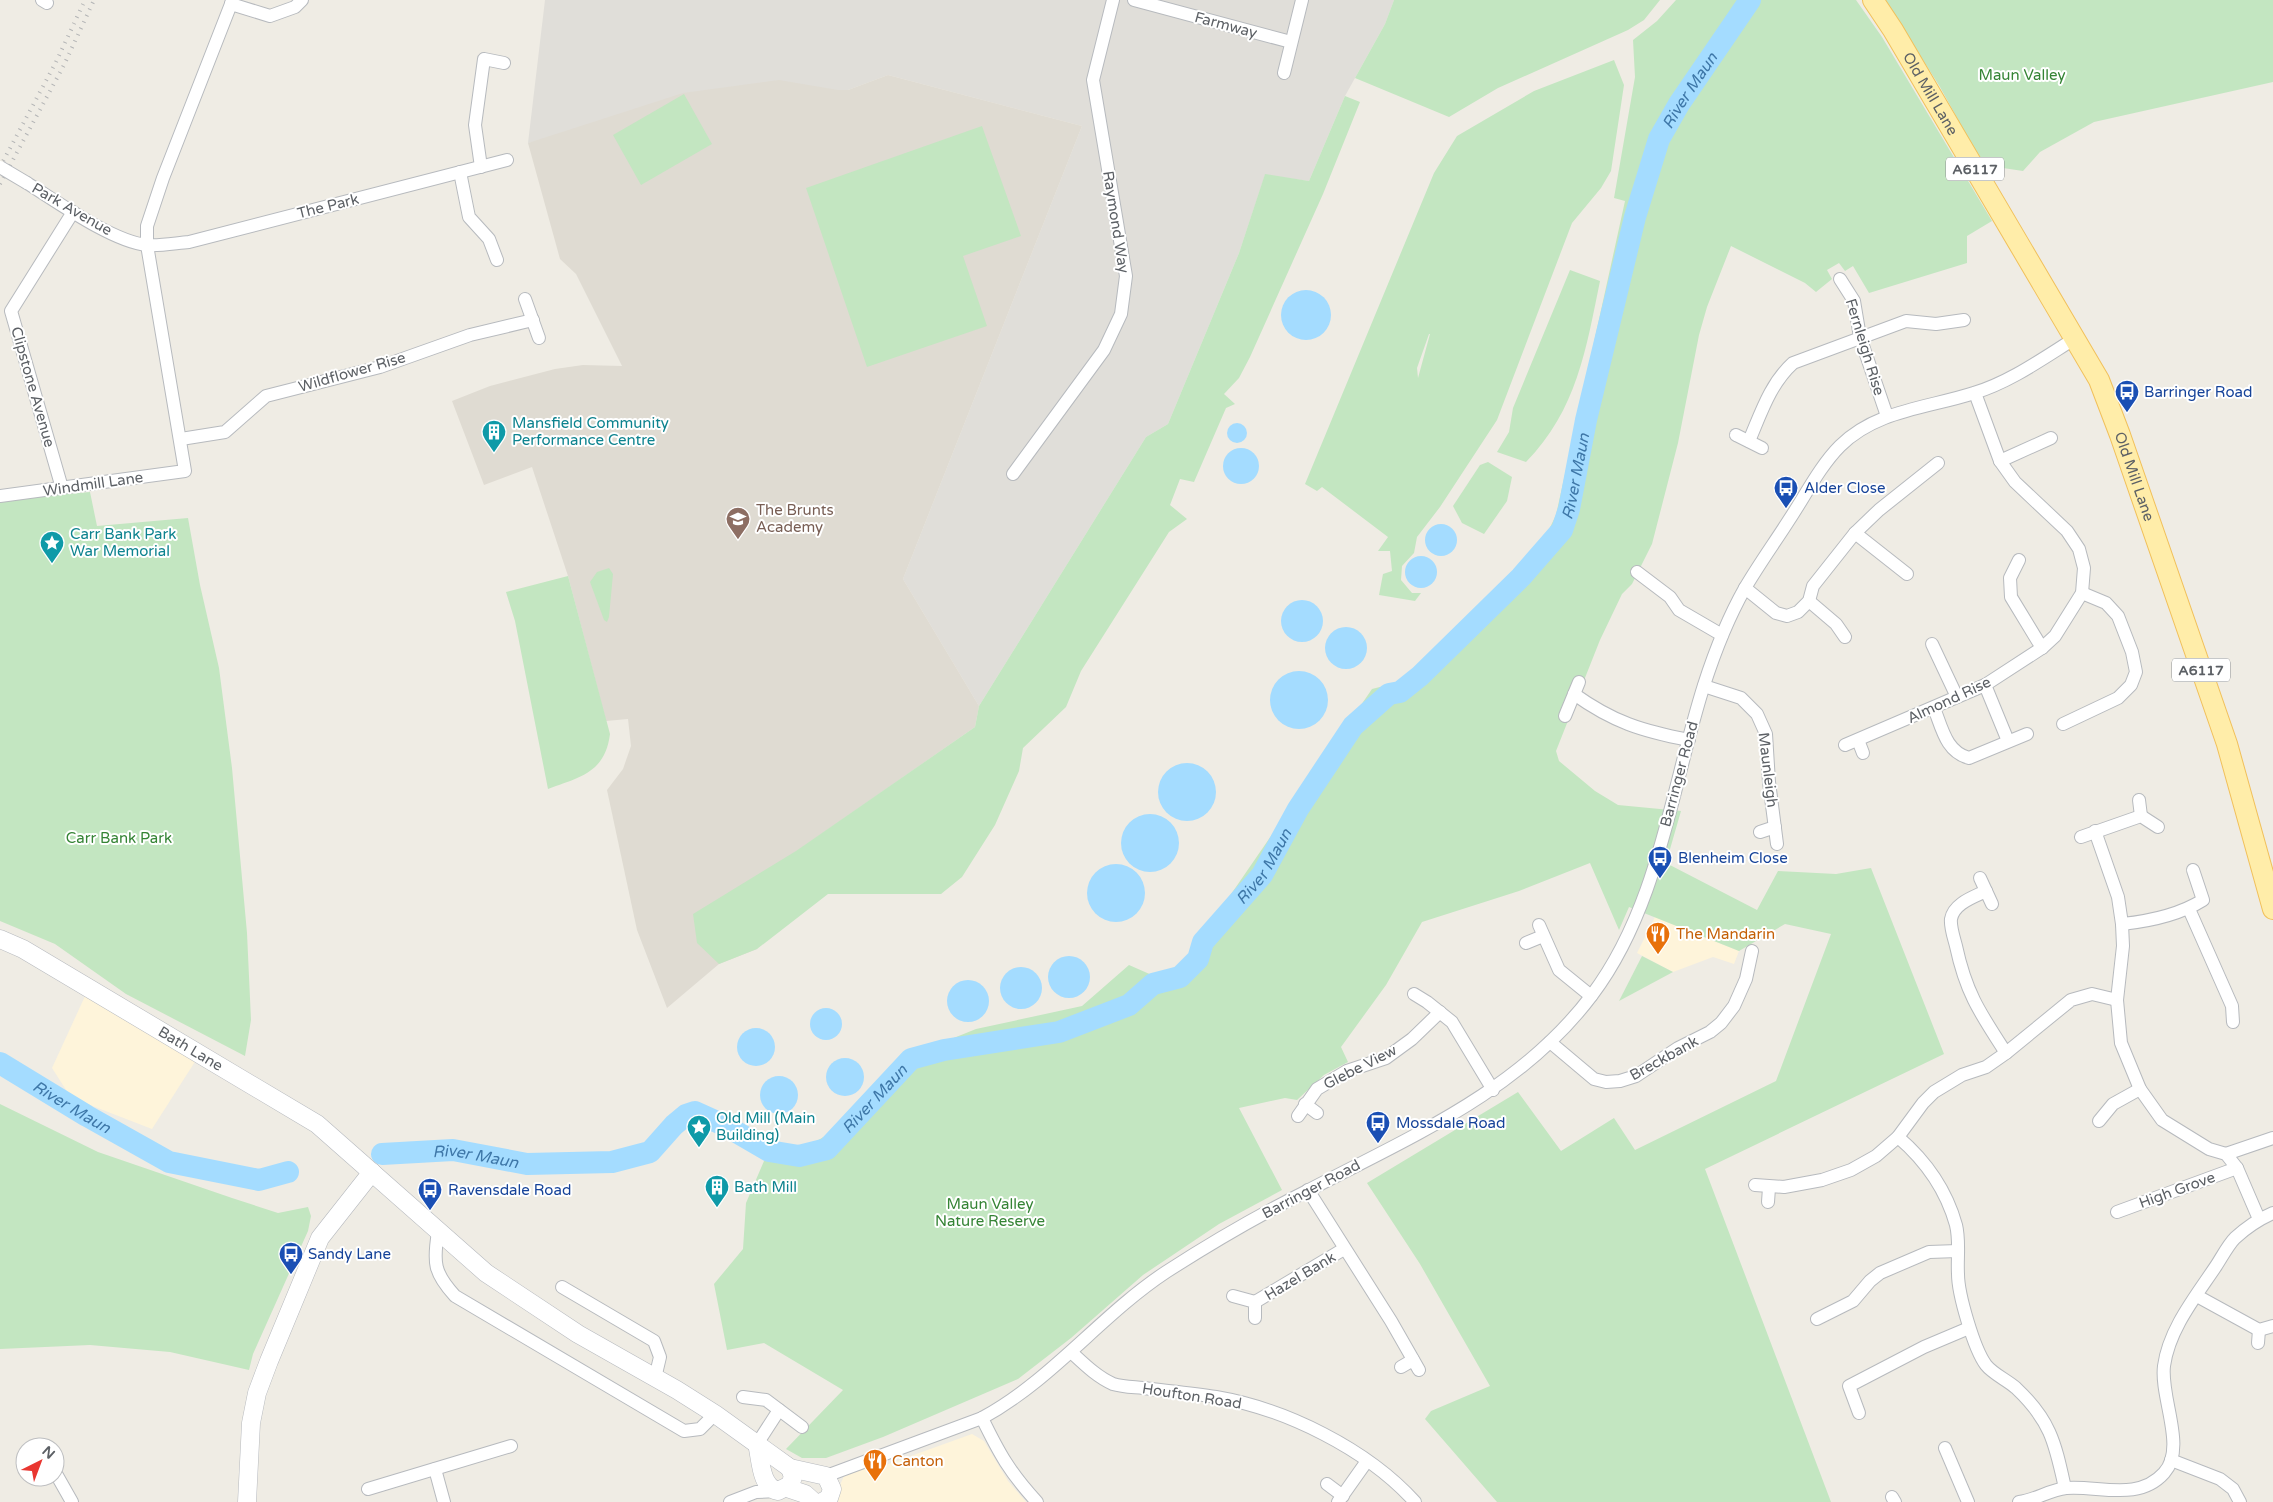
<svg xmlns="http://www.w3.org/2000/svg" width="2273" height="1502" font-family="'Varela Round',sans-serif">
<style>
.commercial{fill:#fef4da}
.industrial{fill:#e0ded9}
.education{fill:#dfdbd2}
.green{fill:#c3e6c1;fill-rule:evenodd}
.water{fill:#a4dcff}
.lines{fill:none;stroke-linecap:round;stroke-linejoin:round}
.river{stroke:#a4dcff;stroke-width:22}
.street-casing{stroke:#b7babe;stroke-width:14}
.secondary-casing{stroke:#b6b9be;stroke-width:19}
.primary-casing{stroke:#f1c05b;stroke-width:22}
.street{stroke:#fff;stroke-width:12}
.secondary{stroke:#fff;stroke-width:18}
.primary{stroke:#ffeda9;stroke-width:20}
.rail{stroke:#b3b4b5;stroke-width:4;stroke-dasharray:1 6;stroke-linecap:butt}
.street-bridge-casing{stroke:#b7babe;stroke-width:14;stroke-linecap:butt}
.street-bridge{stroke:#fff;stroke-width:12}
.labels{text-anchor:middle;stroke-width:4;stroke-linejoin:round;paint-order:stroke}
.shield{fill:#fff;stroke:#8d9093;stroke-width:1}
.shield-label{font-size:14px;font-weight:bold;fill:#5c6065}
.street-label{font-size:15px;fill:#5c6065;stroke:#fff}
.park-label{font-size:15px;fill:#358435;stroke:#fff}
.transit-label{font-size:15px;fill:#164399;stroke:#fff;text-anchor:start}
.culture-label{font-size:15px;fill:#0d838f;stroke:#fff;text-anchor:start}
.education-label{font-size:15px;fill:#785e54;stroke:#fff;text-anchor:start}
.food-label{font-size:15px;fill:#c56008;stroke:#fff;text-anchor:start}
.water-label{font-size:16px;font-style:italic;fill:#3e77a8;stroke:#fff}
</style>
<rect width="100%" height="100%" fill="#efece4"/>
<g class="commercial">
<path d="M1655,917L1739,951L1734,964L1713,957L1673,972L1637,953Z"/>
<path d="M86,994L198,1057L152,1129L90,1105L68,1093L52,1068Z"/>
<path d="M972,1434L984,1441L1008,1481L1026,1502H838L836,1494L844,1476L867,1466L869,1471Z"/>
</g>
<path class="industrial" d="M545,0H1394L1385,24L1345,96L1309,181L1265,175L1239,253L1168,424L1146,437L979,706L903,579L1082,126L888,75L848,90L528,143Z"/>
<path class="education" d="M888,75L1082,126L903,579L979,706L975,727L797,851L757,949L719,964L667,1008L637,930L607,790L623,769L631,746L628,719L606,721L568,576L532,467L484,485L452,401L490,386L555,369L583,365L622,366L576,274L560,259L528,143L683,93L779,80L838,90H848Z"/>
<g class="green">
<path d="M1394,0H1660L1644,20L1628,30L1498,88L1449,117L1355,78L1385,24Z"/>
<path d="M1676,0H1856L1882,37L1992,221L1967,236V263L1869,293L1853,266L1845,271L1839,263L1827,270L1832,279L1816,292L1805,283L1731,246L1707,307L1699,335L1678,443L1652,544L1632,584L1622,594L1600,640L1556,751L1559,761L1595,791L1618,805L1681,811L1666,863L1757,910L1778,871L1836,874L1871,868L1944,1054L1705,1169L1831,1502H1497L1425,1419L1431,1411L1490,1386L1420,1264L1367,1183L1518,1092L1561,1151L1614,1118L1635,1150L1776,1081L1831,934L1785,924L1739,951L1629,907L1619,930L1590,863L1519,891L1422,922L1386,985L1341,1047L1348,1062L1324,1075L1297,1100L1285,1098L1239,1108L1282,1190L1219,1224L1143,1275L1071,1338L1018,1379L883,1437L826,1458H802L786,1449L843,1390L764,1343L727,1350L714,1284L743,1249L746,1203L764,1161L787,1154L813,1143L834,1131L894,1062L976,1029L1082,1006L1129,965L1170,983L1372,689L1407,680L1544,540L1556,515L1625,201L1614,198L1635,77L1633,40L1657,21Z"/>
<path d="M1885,0H2273V82L2094,122L2040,152L2023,171L1983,165L1940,87Z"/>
<path d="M1614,60L1624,85L1611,171L1601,188L1572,223L1497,420L1440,507L1417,537L1414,553L1402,566L1401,580L1412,593H1421L1415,601L1379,595L1383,574L1392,571L1390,551H1378L1388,537L1322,487L1317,491L1305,484L1434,173L1457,136L1534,91ZM1429,334H1430L1418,378L1417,368Z"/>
<path d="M684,94L712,144L641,185L613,135Z"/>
<path d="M1345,96L1360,102L1323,194L1250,357L1239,378L1224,394L1235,404L1226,408L1194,482L1180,479L1170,505L1187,519L1169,532L1081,671L1066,707L1023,748L1019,771L995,825L962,877L941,894H828L757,949L719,964L697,943L693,914L796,851L975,727L979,706L1146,437L1168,424L1239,253L1265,174L1309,181Z"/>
<path d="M982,126L1021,236L963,256L987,326L867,367L806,188Z"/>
<path d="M1570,270L1600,281C1586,349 1577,410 1526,462L1497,452L1509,432L1513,408Z"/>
<path d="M1488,462L1512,477L1507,501L1484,534L1462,523L1453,506L1480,465Z"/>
<path d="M90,492L97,526L188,518L200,585L219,668L232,768L247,933L251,1020L245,1056L126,994L55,944L0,921V500Z"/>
<path d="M609,568L613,574L609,617L607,622L604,620L590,582L597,572Z"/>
<path d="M568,576L610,734C605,773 580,777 548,789L515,621L506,592Z"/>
<path d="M1642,956L1673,972L1619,1001Z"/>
<path d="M0,1104L98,1152L232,1198L278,1213L308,1207L311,1216L308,1231L253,1354L249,1370L170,1352L90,1345L0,1349Z"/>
</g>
<g class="water">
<circle cx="1306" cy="315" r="25"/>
<circle cx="1237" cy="433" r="10"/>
<circle cx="1241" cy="466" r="18"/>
<circle cx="1441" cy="540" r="16"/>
<circle cx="1421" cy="572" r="16"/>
<circle cx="1302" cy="621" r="21"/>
<circle cx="1346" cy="648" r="21"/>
<circle cx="1299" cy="700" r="29"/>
<circle cx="1187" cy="792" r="29"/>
<circle cx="1150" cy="843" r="29"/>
<circle cx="1116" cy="893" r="29"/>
<circle cx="1069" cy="977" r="21"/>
<circle cx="1021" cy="988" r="21"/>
<circle cx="968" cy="1001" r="21"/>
<circle cx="826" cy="1024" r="16"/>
<circle cx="756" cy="1047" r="19"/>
<circle cx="845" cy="1077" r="19"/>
<circle cx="779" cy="1095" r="19"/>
</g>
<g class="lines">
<g class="river">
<path id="s1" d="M0,1063L87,1116L169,1162L259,1180L288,1172"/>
<path id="s2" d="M382,1154L453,1150L527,1164L612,1162L650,1152L674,1125L686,1115L695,1112L726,1126L769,1151L799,1156L827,1149L911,1059L944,1050L1059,1032L1129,1005L1153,984L1180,977L1198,959L1203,942L1262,875L1298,809L1353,726L1389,694L1400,692L1420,676L1521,577L1562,530L1569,509L1586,420L1635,217L1659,139L1679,104L1750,0"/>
</g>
<defs>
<g id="street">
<path d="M42,0L47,3"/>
<path d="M232,0L231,4L270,16L295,7L302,0"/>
<path d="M1134,0L1291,42"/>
<path d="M1284,73L1302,0"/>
<path d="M481,167L475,125L484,59L504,63"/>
<path d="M460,172L469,217L489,239L497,260"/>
<path d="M27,183C56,201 113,242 147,245C161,246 176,243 189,242L507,160"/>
<path d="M1840,279L1854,301L1860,337L1887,416"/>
<path d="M525,299L539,338"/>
<path d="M1736,435L1762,448"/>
<path d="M181,439L225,432L266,396L380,367L470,335L533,320"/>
<path d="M1749,441C1761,413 1770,384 1793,363L1906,321L1936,324L1964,320"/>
<path d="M2000,461L2051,438"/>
<path d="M1013,474L1104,350L1121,314L1126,276L1093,80L1113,0"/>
<path d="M62,488L11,311L73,212"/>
<path d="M0,496L185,471L147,245V226L163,178L231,4"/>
<path d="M1855,533L1907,574"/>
<path d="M2019,560L2010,578L2011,597L2042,648"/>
<path d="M1637,572L1670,597L1679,610L1722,635"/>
<path d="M1745,588L1776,613L1787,616L1798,612L1809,601L1813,586L1855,533L1879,510L1938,463"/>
<path d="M1809,601L1836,624L1845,637"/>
<path d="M1932,644L1957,697"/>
<path d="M1985,685L2008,741"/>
<path d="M1704,686L1741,698L1757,714L1766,734L1769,782L1777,844"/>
<path d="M1574,694C1613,722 1642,731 1689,740"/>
<path d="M1934,708C1942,728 1946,752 1969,758L2027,734"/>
<path d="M1565,716L1579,682"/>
<path d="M2063,724L2118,698L2131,685L2136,672L2132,652L2118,616L2106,603L2082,593"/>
<path d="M1858,740L1863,753"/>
<path d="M1845,745L1985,685L2042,648L2055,636L2082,593L2084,568L2079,549L2067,531L2015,482L2000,461L1975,393"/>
<path d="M2139,800L2141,816"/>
<path d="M2095,831L2118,897L2122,924L2123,946L2117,1000L2121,1043L2140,1089L2162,1120L2209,1149L2226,1154L2237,1168L2259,1219"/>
<path d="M1760,832L1775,827"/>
<path d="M2081,837L2141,816L2158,827"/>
<path d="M1980,878L1992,904"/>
<path d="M1986,891C1974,897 1954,903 1951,919C1950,927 1954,938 1956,946C1966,993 1980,1013 2006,1053"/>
<path d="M2189,909L2232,1006L2233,1022"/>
<path d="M2122,924C2151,921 2179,915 2203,900L2193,870"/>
<path d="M1539,925L1559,970L1591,996"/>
<path d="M1526,943L1543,936"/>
<path d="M1414,994L1427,1002L1452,1022L1493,1090"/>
<path d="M1550,1042L1594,1079L1606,1082L1620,1081L1636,1076L1678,1048L1710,1032L1721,1023L1734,1006L1746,979L1752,951"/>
<path d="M1305,1104L1317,1113"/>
<path d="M1298,1116L1317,1089L1347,1071L1386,1058L1412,1039L1440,1012"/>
<path d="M2099,1121L2113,1104L2140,1089"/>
<path d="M1898,1137C1926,1161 1946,1189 1956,1225C1960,1241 1957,1258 1958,1274C1958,1294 1974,1349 1986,1365C1993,1374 2007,1380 2016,1388C2051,1421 2055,1443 2065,1488"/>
<path d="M2226,1154L2273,1138"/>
<path d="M1755,1185L1784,1187L1822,1180L1851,1170L1876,1156L1898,1137L1923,1103L1934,1092L1962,1075L1986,1067L2006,1053L2071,1000L2092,994L2117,1000"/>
<path d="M1308,1190L1391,1321L1419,1370"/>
<path d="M1768,1202L1769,1188"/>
<path d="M2117,1212L2237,1168"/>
<path d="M438,1232C433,1263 434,1273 455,1296L684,1431L700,1429L715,1414"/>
<path d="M562,1287L654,1341L660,1357L655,1378"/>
<path d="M1233,1296L1255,1302V1318"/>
<path d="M2197,1296L2259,1330L2273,1326"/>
<path d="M1255,1302L1344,1249"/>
<path d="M1817,1319L1853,1301L1870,1281L1880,1273L1929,1252L1958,1251"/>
<path d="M2258,1343L2259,1330"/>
<path d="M1071,1352C1084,1364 1097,1377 1113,1384C1123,1387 1134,1387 1143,1388C1167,1391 1192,1393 1216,1397C1286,1409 1367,1449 1415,1502"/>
<path d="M1401,1367L1413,1360"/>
<path d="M743,1397L766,1400L802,1427"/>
<path d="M1859,1413L1849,1386L1924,1347L1969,1328"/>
<path d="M982,1418C999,1453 1010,1473 1037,1502"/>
<path d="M757,1444L779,1410"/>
<path d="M1945,1448L1968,1502"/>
<path d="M2171,1460L2220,1479L2233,1489L2240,1502"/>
<path d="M435,1469L444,1502"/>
<path d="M55,1472L72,1502"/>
<path d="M826,1476L982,1418C1052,1380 1101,1315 1166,1272C1211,1243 1259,1215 1307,1191C1410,1137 1520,1091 1592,995C1659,906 1671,789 1704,685C1715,651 1728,618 1745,588C1759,564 1775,542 1789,520C1805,496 1820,466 1840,446C1876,410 1928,408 1974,393C2010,382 2042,359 2074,339"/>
<path d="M1327,1484L1343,1496"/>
<path d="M368,1489L511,1446"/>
<path d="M1892,1497L1895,1502"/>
<path d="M730,1502L756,1492L778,1491"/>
<path d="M1338,1502L1367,1461"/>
<path d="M2019,1502C2035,1500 2050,1490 2066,1488C2098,1485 2138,1502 2164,1473C2187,1448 2160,1398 2164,1366C2169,1329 2196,1296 2216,1266C2222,1257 2228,1245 2235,1238C2247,1227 2259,1219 2273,1213"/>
</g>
<g id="secondary">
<path id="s3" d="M0,939L23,949L317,1124L486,1273L578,1334L677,1390L715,1414L790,1468L826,1476L832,1489L829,1498L822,1502"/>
<path d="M757,1444C761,1459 760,1487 778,1491L790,1485L793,1477L790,1468"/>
<path d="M787,1488L805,1494L814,1502"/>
<path d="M247,1502L251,1423L257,1393L269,1361L320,1238L372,1172"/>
</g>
<g id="primary">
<path id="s4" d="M1873,0L1893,30L2099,380L2120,435L2227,744L2273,909"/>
</g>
</defs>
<use href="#street" class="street-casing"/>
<use href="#secondary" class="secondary-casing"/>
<use href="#primary" class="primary-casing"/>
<use href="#street" class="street"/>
<use href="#secondary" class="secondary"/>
<use href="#primary" class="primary"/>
<g class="rail">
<path d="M0,167L56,62L85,0"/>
<path d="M0,184L64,65L94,0"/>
</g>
<defs>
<path id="street-bridge" d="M0,167L27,183"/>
</defs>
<use href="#street-bridge" class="street-bridge-casing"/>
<use href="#street-bridge" class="street-bridge"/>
</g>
<defs>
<symbol id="bus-pin" viewBox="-11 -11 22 30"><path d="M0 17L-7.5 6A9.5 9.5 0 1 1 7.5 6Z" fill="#1a4fb4" stroke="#fff"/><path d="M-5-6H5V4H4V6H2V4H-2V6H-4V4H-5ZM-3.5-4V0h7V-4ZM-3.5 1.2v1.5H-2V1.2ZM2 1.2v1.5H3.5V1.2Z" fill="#fff"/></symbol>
<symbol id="building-pin" viewBox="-11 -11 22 30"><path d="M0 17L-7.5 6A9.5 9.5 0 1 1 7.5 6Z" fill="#0f9aa8" stroke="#fff"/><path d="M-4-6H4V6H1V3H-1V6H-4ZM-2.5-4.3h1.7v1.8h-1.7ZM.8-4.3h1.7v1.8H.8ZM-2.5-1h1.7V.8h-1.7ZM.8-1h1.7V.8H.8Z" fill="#fff"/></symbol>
<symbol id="school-pin" viewBox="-11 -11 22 30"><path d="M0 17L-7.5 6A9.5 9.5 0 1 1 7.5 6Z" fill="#8d6e63" stroke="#fff"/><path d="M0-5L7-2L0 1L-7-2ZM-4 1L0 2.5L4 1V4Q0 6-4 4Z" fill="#fff"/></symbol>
<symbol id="sight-pin" viewBox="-11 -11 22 30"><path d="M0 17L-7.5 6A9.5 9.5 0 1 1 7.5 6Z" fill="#0f9aa8" stroke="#fff"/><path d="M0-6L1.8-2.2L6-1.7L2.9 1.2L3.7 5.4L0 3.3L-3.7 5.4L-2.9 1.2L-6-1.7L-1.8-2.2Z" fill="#fff"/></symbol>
<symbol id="restaurant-pin" viewBox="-11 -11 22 30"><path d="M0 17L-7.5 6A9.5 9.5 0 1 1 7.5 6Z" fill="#e8710a" stroke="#fff"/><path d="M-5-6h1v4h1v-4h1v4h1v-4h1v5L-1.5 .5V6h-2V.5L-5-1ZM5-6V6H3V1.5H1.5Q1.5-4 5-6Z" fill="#fff"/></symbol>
</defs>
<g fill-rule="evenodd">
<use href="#bus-pin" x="2113" y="378" width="28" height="38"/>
<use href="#building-pin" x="480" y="418" width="28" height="38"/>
<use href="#bus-pin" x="1772" y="474" width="28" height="38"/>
<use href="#school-pin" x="724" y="505" width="28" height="38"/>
<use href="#sight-pin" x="38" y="529" width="28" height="38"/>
<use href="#bus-pin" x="1646" y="844" width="28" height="38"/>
<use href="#restaurant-pin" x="1644" y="920" width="28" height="38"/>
<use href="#bus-pin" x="1364" y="1109" width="28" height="38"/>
<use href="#sight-pin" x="685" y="1113" width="28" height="38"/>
<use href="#building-pin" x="703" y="1173" width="28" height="38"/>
<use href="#bus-pin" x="416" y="1176" width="28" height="38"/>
<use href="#bus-pin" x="277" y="1240" width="28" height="38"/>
<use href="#restaurant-pin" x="861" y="1447" width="28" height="38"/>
</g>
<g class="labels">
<g class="shield">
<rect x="1946" y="157.5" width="58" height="23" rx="4"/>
<rect x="2172" y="658.5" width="58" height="23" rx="4"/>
</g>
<g class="shield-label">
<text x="1975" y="174">A6117</text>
<text x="2201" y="675">A6117</text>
</g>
<g class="street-label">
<text transform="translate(1226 25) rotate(15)" y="5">Farmway</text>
<text dy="5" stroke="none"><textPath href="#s4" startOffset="110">Old Mill Lane</textPath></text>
<text transform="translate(328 206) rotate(-14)" y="5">The Park</text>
<text transform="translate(72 209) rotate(30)" y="5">Park Avenue</text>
<text transform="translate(1116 222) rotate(81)" y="5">Raymond Way</text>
<text transform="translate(1865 347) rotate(73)" y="5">Fernleigh Rise</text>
<text transform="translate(352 372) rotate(-16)" y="5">Wildflower Rise</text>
<text transform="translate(33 387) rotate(74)" y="5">Clipstone Avenue</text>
<text dy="5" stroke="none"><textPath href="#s4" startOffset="545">Old Mill Lane</textPath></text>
<text transform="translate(93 484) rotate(-8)" y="5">Windmill Lane</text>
<text transform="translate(1949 700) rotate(-25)" y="5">Almond Rise</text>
<text transform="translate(1768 770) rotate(83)" y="5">Maunleigh</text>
<text transform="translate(1679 774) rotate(-75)" y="5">Barringer Road</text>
<text dy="5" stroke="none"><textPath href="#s3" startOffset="220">Bath Lane</textPath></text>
<text transform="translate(1664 1058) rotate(-29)" y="5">Breckbank</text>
<text transform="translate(1360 1067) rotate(-27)" y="5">Glebe View</text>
<text transform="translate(1311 1189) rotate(-28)" y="5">Barringer Road</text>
<text transform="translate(2177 1190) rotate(-20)" y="5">High Grove</text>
<text transform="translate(1300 1276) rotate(-31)" y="5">Hazel Bank</text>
<text transform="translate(1192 1396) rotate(9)" y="5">Houfton Road</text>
</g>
<g class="park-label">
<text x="2022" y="80">Maun Valley</text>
<text x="119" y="843">Carr Bank Park</text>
<text x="990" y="1209">Maun Valley<tspan x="990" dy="17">Nature Reserve</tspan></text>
</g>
<g class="transit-label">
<text x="2144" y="397">Barringer Road</text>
<text x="1804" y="493">Alder Close</text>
<text x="1678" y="863">Blenheim Close</text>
<text x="1396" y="1128">Mossdale Road</text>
<text x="448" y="1195">Ravensdale Road</text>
<text x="308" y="1259">Sandy Lane</text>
</g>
<g class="culture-label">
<text x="512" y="428">Mansfield Community<tspan x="512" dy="17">Performance Centre</tspan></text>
<text x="70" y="539">Carr Bank Park<tspan x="70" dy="17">War Memorial</tspan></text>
<text x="716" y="1123">Old Mill (Main<tspan x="716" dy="17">Building)</tspan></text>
<text x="734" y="1192">Bath Mill</text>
</g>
<g class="education-label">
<text x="756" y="515">The Brunts<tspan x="756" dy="17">Academy</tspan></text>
</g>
<g class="food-label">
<text x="1676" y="939">The Mandarin</text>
<text x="892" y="1466">Canton</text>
</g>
<g class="water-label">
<text dy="6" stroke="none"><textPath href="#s2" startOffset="1940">River Maun</textPath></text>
<text dy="6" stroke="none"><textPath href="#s2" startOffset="1535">River Maun</textPath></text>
<text dy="6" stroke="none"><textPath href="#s2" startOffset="1024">River Maun</textPath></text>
<text dy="6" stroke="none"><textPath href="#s2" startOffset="544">River Maun</textPath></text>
<text dy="6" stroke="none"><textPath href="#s1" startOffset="84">River Maun</textPath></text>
<text dy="6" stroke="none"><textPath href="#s2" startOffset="94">River Maun</textPath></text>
</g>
</g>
<g transform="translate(40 1462) rotate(42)"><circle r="24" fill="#ffffff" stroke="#bebfc1"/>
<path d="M0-4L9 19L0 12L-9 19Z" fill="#e93630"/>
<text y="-8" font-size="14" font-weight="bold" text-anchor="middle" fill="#5c6065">N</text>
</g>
</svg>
